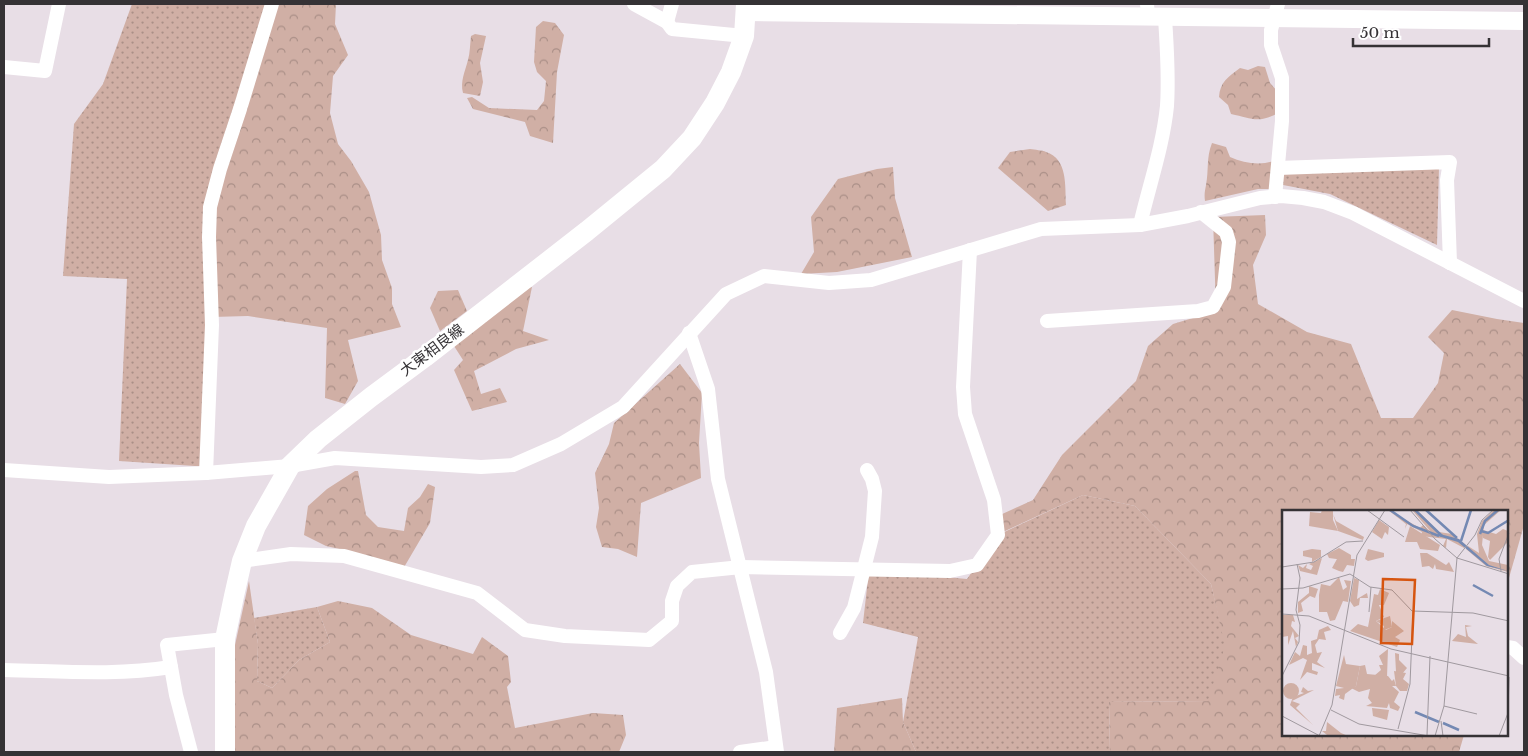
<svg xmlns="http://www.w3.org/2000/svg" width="1528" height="756" font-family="'Libre Baskerville','Noto Sans JP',serif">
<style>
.green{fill:url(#green-dots)}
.forest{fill:url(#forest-crowns)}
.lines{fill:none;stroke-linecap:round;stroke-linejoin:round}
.minor{stroke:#fff;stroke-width:14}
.tertiary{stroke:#fff;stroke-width:18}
.secondary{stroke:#fff;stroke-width:20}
.labels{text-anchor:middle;stroke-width:5;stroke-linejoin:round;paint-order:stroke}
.street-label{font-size:15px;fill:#353235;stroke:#fff}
.inset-river{fill:none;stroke:#7489b3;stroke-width:2.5}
.inset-road{fill:none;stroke:#a0999f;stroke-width:1}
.view{fill:#d65510;fill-opacity:0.15;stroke:#d65510;stroke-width:2.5}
.inset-edge{fill:none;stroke:#353235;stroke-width:2.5}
</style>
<defs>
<pattern id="green-dots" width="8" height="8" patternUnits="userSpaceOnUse" patternTransform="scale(1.25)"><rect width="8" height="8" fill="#d0afa5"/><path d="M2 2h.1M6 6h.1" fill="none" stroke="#aa8f87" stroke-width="1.8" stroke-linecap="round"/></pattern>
<pattern id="forest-crowns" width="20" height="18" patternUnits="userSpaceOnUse" patternTransform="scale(1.25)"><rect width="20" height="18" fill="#d0afa5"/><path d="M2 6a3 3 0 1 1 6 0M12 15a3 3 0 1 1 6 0" fill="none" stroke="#aa8f87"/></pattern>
</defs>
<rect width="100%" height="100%" fill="#e8dee6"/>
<g class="green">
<path d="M132,4H272L210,207V467L119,461L127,279L63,276L74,124L103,84Z"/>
<path d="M1439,167L1437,245L1330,194L1283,185V172Z"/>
<path d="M1083,495L1135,506L1211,584L1226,646L1214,701L1109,702L1110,752H916L903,722L918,637L863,623L869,570L967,579L998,535Z"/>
<path d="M317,607L330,642L299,660L272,688L257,681L258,644L254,618Z"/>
</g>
<g class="forest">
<path d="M272,4H336L335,24L348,55L333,76L330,113L338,144L351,161L369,192L381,235L382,260L392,288V304L401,327L348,340L358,381L345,404L325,398L327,328L248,316L212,317V200Z"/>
<path d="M543,21L555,23L564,35L557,72L553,143L530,136L525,122L473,109L467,98L472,97L489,108L537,110L544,101L546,81L537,72L534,62L536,27Z"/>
<path d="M475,34L486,36L480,63L483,82L480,96L463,93C460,81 465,72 468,60C470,53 470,44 471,36Z"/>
<path d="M1258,66L1265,67L1270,83L1278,92V113C1258,124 1251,118 1231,114L1228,105L1219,97C1220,82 1228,77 1240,68L1248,70Z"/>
<path d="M1212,143L1226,147L1230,157C1244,163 1259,166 1274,161L1270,189H1258L1205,201C1204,194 1205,191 1206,185C1209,170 1206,158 1212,143Z"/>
<path d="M1030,149C1035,150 1042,150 1046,152C1068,159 1065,186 1066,205L1048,211L998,168L1010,152Z"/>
<path d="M893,167L895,198L912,257L837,272L801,274L814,252L811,217L838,179L877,169Z"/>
<path d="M1265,215L1266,235L1253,265L1258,304L1307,332L1351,344L1381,418H1413L1438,383L1444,353L1428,337L1452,310L1497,319L1524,323V525L1507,585V511H1283V735H1464L1459,752H1110L1109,702L1208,701L1225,646L1211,584L1135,506L1083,495L1003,532L1000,515L1033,500L1062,455L1136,381L1148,346L1173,324L1216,311L1213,217Z"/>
<path d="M532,287L523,331L549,340L516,349L474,371L481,394L500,388L507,402L472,411L454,370L463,360L454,346L526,288Z"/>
<path d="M458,290L467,311L440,331L430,308L438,291Z"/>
<path d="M680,364L702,393L699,443L701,478L641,503L637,557L618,549L602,547L596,527L599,508L595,473L609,444L614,423Z"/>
<path d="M355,471H358L366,515L378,527L404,531L408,508L420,497L428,484L435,487L430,523L403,569L344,550L326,546L304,535L308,506L327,489Z"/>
<path d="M249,581L258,644L257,681L272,688L299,660L330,642L317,607L338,601L372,608L411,635L473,654L482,637L508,656L511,682L507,687L515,728L593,713L623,715L626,735L619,752H230L235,645Z"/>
<path d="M902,698L903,722L916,752H834L837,708Z"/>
</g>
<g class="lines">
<g class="minor">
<path d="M634,4L667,22L672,29L744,36"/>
<path d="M1147,4L1148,17"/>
<path d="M667,22L672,4"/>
<path d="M4,67L45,71L59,4"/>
<path d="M1278,168L1450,162L1447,180L1450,263"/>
<path d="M1275,197L1282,121V78L1271,45V30L1278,4"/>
<path d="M1140,225C1149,186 1163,146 1167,106C1169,76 1167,47 1165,18"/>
<path d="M1047,321L1198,311L1213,307L1224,287L1229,242L1226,232L1201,212"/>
<path d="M689,333L708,389L718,479L766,672L777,752"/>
<path d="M4,470L109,477L206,473L290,466L335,458L481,467L513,465L561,444L623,407L726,294L764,276L829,283L871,280L1041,229L1140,225L1188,216L1260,198L1281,196L1303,198L1324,202L1353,213L1524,301"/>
<path d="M206,473L212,325L209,237L210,207L220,169L240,109L272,4"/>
<path d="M242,561L291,554L344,556L477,593L525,630L565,636L649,640L672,621V601L677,586L692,572L741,567L950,571L977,565L998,535L994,500L965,414L963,387L970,250"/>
<path d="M840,633L854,608L872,537L875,491L872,479L867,470"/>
<path d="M1507,647L1513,648L1524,658"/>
<path d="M171,667L176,695L191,752"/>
<path d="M4,670C60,671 115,676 171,667L167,645L225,639"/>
<path d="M740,752L776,747"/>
</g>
<path class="tertiary" d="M746,12L1524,21"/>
<path class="secondary" d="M225,752V639L234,596L242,561L256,526L290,466L318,439L371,397L425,357L587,231L663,169L692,138L715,103L731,72L744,36L746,4"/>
</g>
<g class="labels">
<g class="street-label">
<text transform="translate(432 350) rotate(-37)" y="5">大東相良線</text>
</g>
</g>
<g transform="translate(1282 510)">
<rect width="226" height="226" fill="#e8dee6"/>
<path d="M106,0L138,18L141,15L149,22L130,0H135L157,22L170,24L184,35L182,38L165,29L164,38L161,36L164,29L139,26L140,22L125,14L123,19L124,14ZM212,0H219L202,15L200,35L207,51L226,55V62L204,56L184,39L186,36L197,43L195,24L200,11ZM51,4L54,11L82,27L81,30L56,21ZM97,10L107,17L106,25L103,22L100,29L90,22ZM57,38L69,45V51L47,48L45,44ZM30,39L39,40V47L30,52V48L21,46V41ZM40,48L35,65L18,61L16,55L21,58L25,54L24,58L29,60L31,56L27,54ZM108,106L110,117L102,120V116L94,111ZM113,143L117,144V150L125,158L120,164L114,162ZM83,155L85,164L106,166L110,171L112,169L114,176H110L117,182L112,192L118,197L116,201L108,198L107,193L105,198L84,196L90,193L86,188L88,179L77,182L69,178L74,176L78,156ZM1 181a8 8 0 1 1 16 0a8 8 0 1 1-16 0ZM90,198L107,200L105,210L91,206ZM45,212L59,223L66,226L45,225L40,221H44Z" fill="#d0afa5"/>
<path d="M40,0H51V10L56,21L27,16L28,2L39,3ZM221,19L226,21V32L208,50L206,47L208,31L201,28V20L214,24ZM138,43H145L164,55L167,52L172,62L154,59L153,54L151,59L147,56L140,57ZM55,49H73L72,56L65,55L61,62L57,61L50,58ZM57,67L61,80L65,77L62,70L69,71L66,92L61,91L53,110L48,111L45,102H37V85L39,74L48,76ZM72,68L77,70L75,89L85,83L86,88H78L77,95L72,97L68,91ZM27,76L36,79L33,88L28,86L19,93L21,101L16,103V92L27,83ZM98,79L107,83L102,95H97L102,107L94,111L104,120L110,117V111L122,121L113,127L118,130L115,137L68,121L76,114L86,117L92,84L96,85ZM0,105H11L13,112L10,111L9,116L17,126L13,128L16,132L14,137L11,121L6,135V126L0,127ZM183,115L190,116L184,117L186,126L196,134L170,131L176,124L184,127ZM46,116L49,120L42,122L44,130L37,129L33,135L35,143L40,142L35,152L43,158L30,153V160L36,162L35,165L25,162L18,170L25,150L21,148L7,155L13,142L18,146L21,135L25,136V145L30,143L29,131L35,129L37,120ZM106,139L105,167L92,166L99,160L97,155H101L97,146ZM62,145L64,154L78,156L74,176L63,184L62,190L57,188L58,185L53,186L54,179L62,178L54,176ZM112,161L124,163L121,169L127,174L125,181H118L114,176ZM21,177L26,181L32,180L10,191L18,194L14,198L31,215L8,195L11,187L22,183L19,182Z" fill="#d0afa5"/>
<path d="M128,16L158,35L156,41L138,39L135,32H123ZM86,39L102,43V47L86,51L83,49Z" fill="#d0afa5"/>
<path d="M158,24L177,29L207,55L226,61L205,56L176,32L156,26Z" fill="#7489b3"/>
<path class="inset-river" d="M108,0L131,16L157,26M133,0L160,26M144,0L175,28M199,21L206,23L227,10M198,24L203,11L216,0M179,31L189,0M191,75L211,86M133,202L157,212M161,213L177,220"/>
<path class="inset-road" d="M85,0L122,27M128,0L153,29L175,48L227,64M175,48L193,25L200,10L211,0M0,57L32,52L64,32L81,31M219,61L217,49L227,23M0,79L21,78L68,64L88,77L110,80L130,101L191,103L227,111M87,102L89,77M0,104L27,106L109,139L227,166M0,166L17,132L18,115L14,100L18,68L15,54M162,196L195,204M49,200L77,214L147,226M0,206L38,226M159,211L161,226M116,219L128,174L131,101M145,225L148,146M37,226L50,195L75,45L103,0M153,226L162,196L175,48M217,226L226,203L227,167"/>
<path class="view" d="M101,69L133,70L130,134L99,133Z"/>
<rect width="226" height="226" class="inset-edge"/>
</g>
<rect width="1528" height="756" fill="none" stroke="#353235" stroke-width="10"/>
<path d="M1353 38v8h136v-8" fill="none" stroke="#353235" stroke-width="2.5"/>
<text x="1360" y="38" font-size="15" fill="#353235" stroke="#ffffff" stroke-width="4" paint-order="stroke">50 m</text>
</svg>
